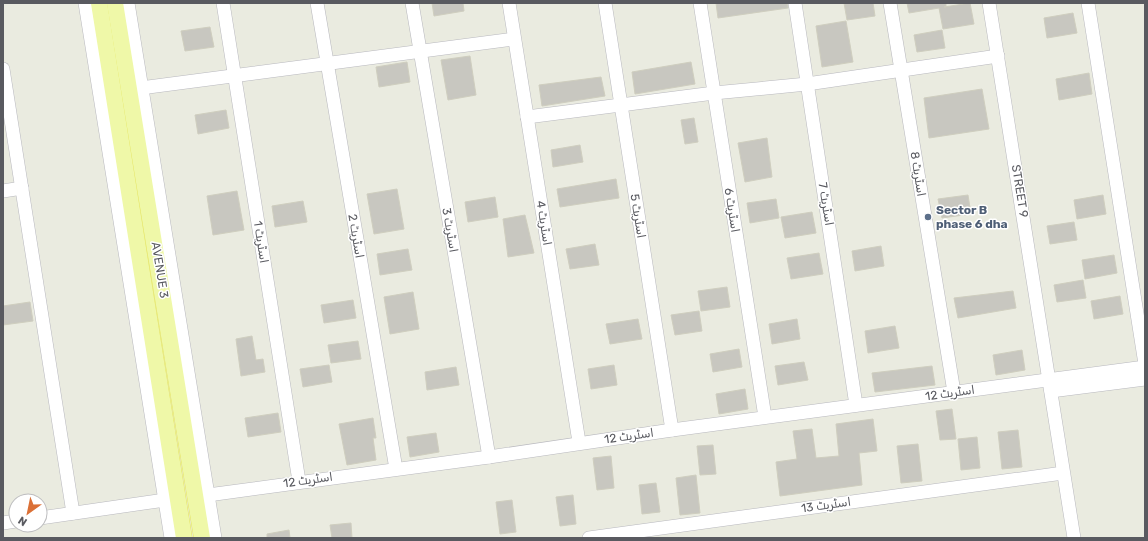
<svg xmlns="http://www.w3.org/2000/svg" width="1148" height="541" font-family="Rubik,Cairo,sans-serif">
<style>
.building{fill:#c8c7c0;stroke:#cfcebf}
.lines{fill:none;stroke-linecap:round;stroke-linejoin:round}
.minor-casing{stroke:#b8b8be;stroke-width:14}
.major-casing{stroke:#e5e45e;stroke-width:17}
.minor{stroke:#fff;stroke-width:13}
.major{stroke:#eff8a8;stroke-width:16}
.service-dot{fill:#5c6f8a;stroke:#fff;stroke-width:1.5}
.labels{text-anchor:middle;stroke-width:3;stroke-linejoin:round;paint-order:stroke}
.street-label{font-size:12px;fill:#595a60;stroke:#fff}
.service-label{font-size:12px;font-weight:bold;fill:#4e5e75;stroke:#fff;text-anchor:start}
</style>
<rect width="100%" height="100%" fill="#eaebe0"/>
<g class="building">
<path d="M432,3H463L464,11L434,16Z"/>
<path d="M716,3H787L788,8L718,18Z"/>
<path d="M844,3H873L875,16L847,20Z"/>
<path d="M907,3H946V7H944L970,3L974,24L943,29L939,8L909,13Z"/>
<path d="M1073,13L1077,33L1047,38L1044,18Z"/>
<path d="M846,21L853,62L822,67L816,26Z"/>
<path d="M210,27L214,47L185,51L181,31Z"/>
<path d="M942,30L945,48L917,52L914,35Z"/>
<path d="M470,56L476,95L448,100L441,60Z"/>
<path d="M407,62L410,82L379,87L376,67Z"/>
<path d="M691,62L695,84L635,94L632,72Z"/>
<path d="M1089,73L1092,94L1059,100L1056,79Z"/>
<path d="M601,77L605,96L542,106L539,85Z"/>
<path d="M982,89L989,129L929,138L924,98Z"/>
<path d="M226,110L229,128L198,134L195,115Z"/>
<path d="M694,118L698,142L685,144L681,120Z"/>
<path d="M767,138L772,177L745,182L738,143Z"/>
<path d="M580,145L583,162L553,167L551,150Z"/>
<path d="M616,179L619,198L560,207L557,189Z"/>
<path d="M397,189L404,229L374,234L367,194Z"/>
<path d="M237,191L244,230L213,235L207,196Z"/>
<path d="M968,195L971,214L942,218L938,199Z"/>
<path d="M1103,195L1106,214L1077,219L1074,200Z"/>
<path d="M495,197L498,217L468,222L465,202Z"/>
<path d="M776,199L779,218L750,223L747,203Z"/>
<path d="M303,201L307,222L275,227L272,206Z"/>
<path d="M812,212L816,233L785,238L781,217Z"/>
<path d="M525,215L534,253L508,257L503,219Z"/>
<path d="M1074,222L1077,240L1050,244L1047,226Z"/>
<path d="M595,244L599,265L570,269L566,249Z"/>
<path d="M881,246L884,266L855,271L852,251Z"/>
<path d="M408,249L412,270L380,275L377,254Z"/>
<path d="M819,253L823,274L791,279L787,258Z"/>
<path d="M1114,255L1117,273L1085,279L1082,260Z"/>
<path d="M1083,280L1086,298L1057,302L1054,285Z"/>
<path d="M727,287L730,307L701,311L698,291Z"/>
<path d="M1013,291L1016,308L958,318L954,298Z"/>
<path d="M413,292L419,329L390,334L384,297Z"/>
<path d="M1120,296L1123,314L1094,319L1091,301Z"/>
<path d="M353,300L356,318L324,323L321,305Z"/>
<path d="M30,302L33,321L3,325V306Z"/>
<path d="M699,311L702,331L675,335L671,315Z"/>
<path d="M638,319L642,339L610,344L606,324Z"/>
<path d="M797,319L800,339L772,344L769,324Z"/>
<path d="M895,326L899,348L868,353L865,331Z"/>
<path d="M252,336L256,360L263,359L265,372L241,376L236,339Z"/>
<path d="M358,341L361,359L331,363L328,345Z"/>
<path d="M739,349L742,367L713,372L710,354Z"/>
<path d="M1022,350L1025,370L996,375L993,355Z"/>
<path d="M804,362L808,380L778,385L775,366Z"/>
<path d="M329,365L332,382L303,387L300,369Z"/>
<path d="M614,365L617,385L591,389L588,369Z"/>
<path d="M932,366L935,385L875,392L872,373Z"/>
<path d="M456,367L459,385L427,390L425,372Z"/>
<path d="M745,389L748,409L719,414L716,394Z"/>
<path d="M952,409L956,439L940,440L936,411Z"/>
<path d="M278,413L281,432L248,437L245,418Z"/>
<path d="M373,418L376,438H373L376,460L347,465L339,424Z"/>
<path d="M873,419L877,451L859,453L862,485L780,496L776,462L797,459L793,431L812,429L816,458L839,456L836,424Z"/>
<path d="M1018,430L1022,467L1002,469L998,432Z"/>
<path d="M436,433L439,452L410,457L407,437Z"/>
<path d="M977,437L980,468L961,470L958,439Z"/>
<path d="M918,444L922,481L901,483L897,446Z"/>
<path d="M713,445L716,474L700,475L697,446Z"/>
<path d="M611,456L614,488L597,490L593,458Z"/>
<path d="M696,475L700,513L680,515L676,478Z"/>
<path d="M656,483L660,512L642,514L639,485Z"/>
<path d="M573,495L576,524L560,526L556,497Z"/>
<path d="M512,500L516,532L500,534L496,502Z"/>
<path d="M351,523L352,538H332L330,525Z"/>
<path d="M289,530L290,538H267V534Z"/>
</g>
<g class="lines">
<defs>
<g id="minor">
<path d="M85,3L171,538"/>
<path d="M128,3L215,538"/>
<path d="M223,3L299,481"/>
<path d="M317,3L396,469"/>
<path d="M412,3L489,457"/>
<path d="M509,3L579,442"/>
<path d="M605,3L672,430"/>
<path d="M700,3L765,417"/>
<path d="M795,3L856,405"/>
<path d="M890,3L954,392"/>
<path d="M989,3L1074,538"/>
<path d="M1088,3L1145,364"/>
<path d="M3,69L73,513"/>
<path d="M133,89L514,39"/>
<path d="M527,117L714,93L807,84L998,56"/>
<path d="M3,191L22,188"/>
<path d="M1051,391L1145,379"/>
<path d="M208,495L489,457L672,430L1145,367"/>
<path d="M40,518L165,500"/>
<path d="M3,523L16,521"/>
<path d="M589,538L1063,473"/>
</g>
<g id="major">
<path d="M99,3L184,538"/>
<path d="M115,3L202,538"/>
</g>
</defs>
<use href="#minor" class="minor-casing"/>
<use href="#major" class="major-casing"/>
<use href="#minor" class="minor"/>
<use href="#major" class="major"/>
</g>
<circle class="service-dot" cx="928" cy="217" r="4"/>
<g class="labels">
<g class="street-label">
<text transform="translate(918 174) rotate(81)" y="4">اسٹریٹ 8</text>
<text transform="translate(1020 191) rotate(81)" y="4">STREET 9</text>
<text transform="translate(826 204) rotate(81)" y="4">اسٹریٹ 7</text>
<text transform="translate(732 210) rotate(81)" y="4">اسٹریٹ 6</text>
<text transform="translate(638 216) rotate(81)" y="4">اسٹریٹ 5</text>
<text transform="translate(544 223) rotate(81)" y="4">اسٹریٹ 4</text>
<text transform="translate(450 230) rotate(80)" y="4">اسٹریٹ 3</text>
<text transform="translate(356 236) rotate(80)" y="4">اسٹریٹ 2</text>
<text transform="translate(261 242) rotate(81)" y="4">اسٹریٹ 1</text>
<text transform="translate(160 270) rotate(81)" y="4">AVENUE 3</text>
<text transform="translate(950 393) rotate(-8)" y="4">اسٹریٹ 12</text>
<text transform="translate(629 436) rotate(-8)" y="4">اسٹریٹ 12</text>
<text transform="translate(308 480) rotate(-8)" y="4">اسٹریٹ 12</text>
<text transform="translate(826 505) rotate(-8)" y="4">اسٹریٹ 13</text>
</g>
<g class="service-label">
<text x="936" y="214">Sector B<tspan x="936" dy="14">phase 6 dha</tspan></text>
</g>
</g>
<rect width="1148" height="541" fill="none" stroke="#595a60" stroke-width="8"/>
<g transform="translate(28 513) rotate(213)"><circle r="19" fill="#ffffff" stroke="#bdbdbf"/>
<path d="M0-3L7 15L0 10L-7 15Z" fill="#db7036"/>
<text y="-6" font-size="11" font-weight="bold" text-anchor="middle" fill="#595a60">N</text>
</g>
</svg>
